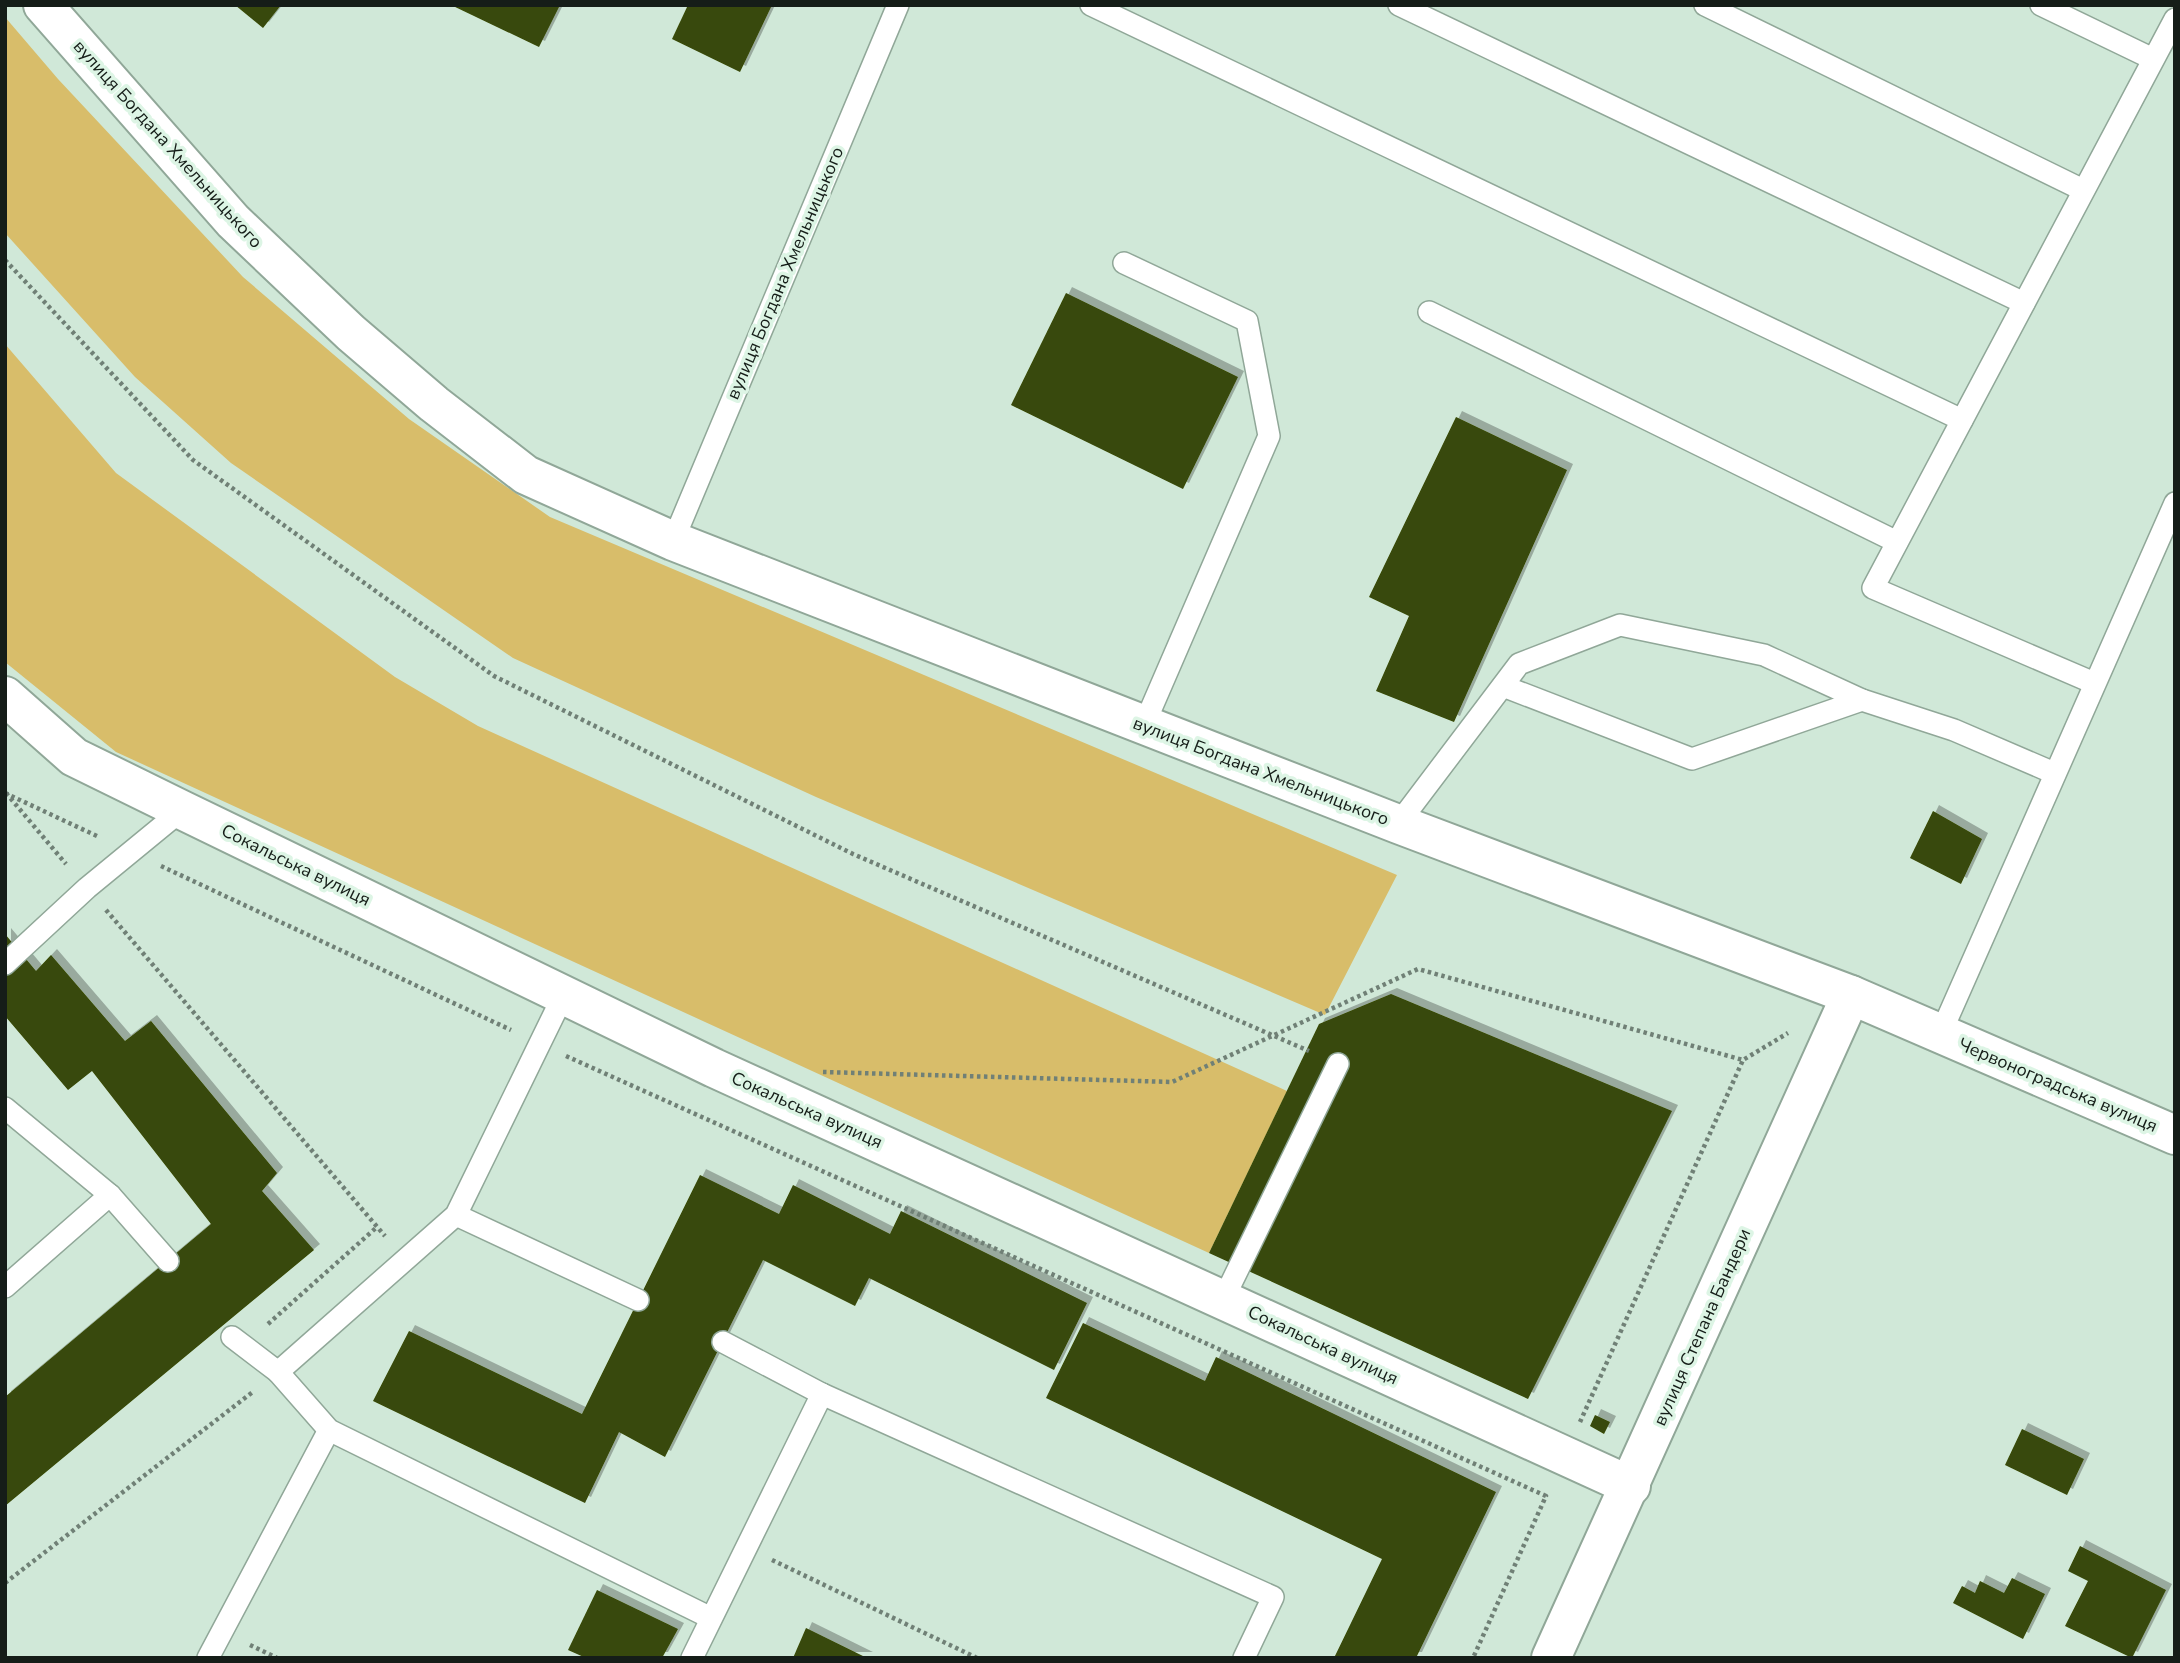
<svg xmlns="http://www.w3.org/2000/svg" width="2180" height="1663" font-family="'Nunito Sans',sans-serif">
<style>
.green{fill:#d8bd6a}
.building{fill:#374807;filter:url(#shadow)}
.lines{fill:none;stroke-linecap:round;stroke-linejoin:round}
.lane-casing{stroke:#90a798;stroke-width:24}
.street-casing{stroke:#90a798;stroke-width:42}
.secondary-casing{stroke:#90a798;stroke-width:42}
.path{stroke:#708076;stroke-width:4.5;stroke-dasharray:3.5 3.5;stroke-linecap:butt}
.lane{stroke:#fff;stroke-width:21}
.street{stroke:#fff;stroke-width:38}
.secondary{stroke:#fff;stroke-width:38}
.labels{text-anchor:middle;stroke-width:7;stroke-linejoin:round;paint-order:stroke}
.street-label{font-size:18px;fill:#151d18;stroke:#ddf5e5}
</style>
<defs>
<filter id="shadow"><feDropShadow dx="6" dy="-6" stdDeviation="0" flood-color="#0004"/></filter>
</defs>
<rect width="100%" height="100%" fill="#d0e8d8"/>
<g class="green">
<path d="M5,17L58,79L243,277L409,419L550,517L1397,875L1325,1015L816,797L513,658L231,463L135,377L5,233Z"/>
<path d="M5,344L116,473L395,677L478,726L1287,1091L1209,1253L116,752L5,662Z"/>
</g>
<g class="building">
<path d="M235,5H281L263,28Z"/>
<path d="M451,5H560L539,47Z"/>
<path d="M688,5H772L740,72L672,39Z"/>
<path d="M1066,293L1238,377L1183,489L1011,405Z"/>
<path d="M1456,417L1567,470L1454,722L1376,691L1409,616L1369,597Z"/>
<path d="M1933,811L1982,839L1961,884L1910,858Z"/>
<path d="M5,934L36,971L51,955L125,1041L151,1021L277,1173L262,1191L314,1250L5,1506V1397L211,1224L92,1071L68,1090L5,1016Z"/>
<path d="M1391,994L1672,1111L1528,1399L1209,1253L1319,1024Z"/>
<path d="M700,1175L779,1214L793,1185L890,1234L901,1211L1087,1303L1054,1370L869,1278L855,1306L763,1260L665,1457L619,1432L585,1503L373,1401L409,1331L582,1414Z"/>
<path d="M1083,1323L1205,1381L1216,1357L1496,1492L1416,1658H1334L1382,1559L1046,1398Z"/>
<path d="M1595,1415L1610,1422L1604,1434L1590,1426Z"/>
<path d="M2022,1429L2084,1459L2067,1495L2005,1465Z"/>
<path d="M2080,1546L2166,1590L2132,1658L2065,1626L2088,1581L2068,1571Z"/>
<path d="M2012,1578L2045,1594L2023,1639L1953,1603L1962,1586L1975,1593L1980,1581L2004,1593Z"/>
<path d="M597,1590L678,1629L662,1658H586L568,1650Z"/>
<path d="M806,1628L867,1658H793Z"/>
</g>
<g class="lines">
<defs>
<g id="lane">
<path d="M1091,5L1962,420"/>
<path d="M1399,5L2024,303"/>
<path d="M1705,5L2083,190"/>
<path d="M2041,5L2153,59"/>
<path d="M1124,263L1247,321L1269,436L1144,725"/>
<path d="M1429,312L1897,542"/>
<path d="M673,541L898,5"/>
<path d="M2094,683L1873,588L2175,19"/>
<path d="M1503,686L1692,759L1862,700"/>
<path d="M1398,824L1519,664L1620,625L1764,655L1862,700L1954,730L2054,773"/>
<path d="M5,964L87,888L182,810"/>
<path d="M1940,1035L2175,503"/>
<path d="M5,1108L110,1195L168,1261"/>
<path d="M456,1215L638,1300"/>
<path d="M5,1287L110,1195"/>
<path d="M1223,1300L1338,1064"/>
<path d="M232,1337L278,1372L456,1215L564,994"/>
<path d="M723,1342L822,1394L1273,1597L1244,1658"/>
<path d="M278,1372L329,1430L711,1618"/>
<path d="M208,1658L329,1430"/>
<path d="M692,1658L822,1394"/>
</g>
<g id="street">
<path d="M5,696L74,757L182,810L714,1068L1631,1486"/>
<path d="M1551,1658L1851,995"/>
</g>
<path id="secondary" d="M43,5L233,221L351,333L434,404L526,475L673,541L1398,824L1851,995L2175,1135"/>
</defs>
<use href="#lane" class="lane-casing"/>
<use href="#street" class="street-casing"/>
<use href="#secondary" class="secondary-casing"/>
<g class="path">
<path d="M5,260L193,460L494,676L853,854L1309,1051"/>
<path d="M5,793L99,837"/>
<path d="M6,793L66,864"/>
<path d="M161,866L511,1030"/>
<path d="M106,910L385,1236"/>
<path d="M566,1056L1546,1496L1473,1658"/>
<path d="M823,1072L1172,1082L1418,969L1743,1060L1788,1033"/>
<path d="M268,1324L377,1227"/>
<path d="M1580,1422L1743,1060"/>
<path d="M772,1560L977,1658"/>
<path d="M5,1583L254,1391"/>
<path d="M250,1645L277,1658"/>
</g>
<use href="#lane" class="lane"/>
<use href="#street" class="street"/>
<use href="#secondary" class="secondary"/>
</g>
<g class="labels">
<g class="street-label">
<text transform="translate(168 144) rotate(48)" y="6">вулиця Богдана Хмельницького</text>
<text transform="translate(785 273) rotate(-67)" y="6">вулиця Богдана Хмельницького</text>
<text transform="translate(1261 771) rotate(21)" y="6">вулиця Богдана Хмельницького</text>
<text transform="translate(296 865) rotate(26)" y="6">Сокальська вулиця</text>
<text transform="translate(2058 1085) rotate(23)" y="6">Червоноградська вулиця</text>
<text transform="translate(807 1110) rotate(24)" y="6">Сокальська вулиця</text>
<text transform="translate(1702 1327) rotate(-66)" y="6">вулиця Степана Бандери</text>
<text transform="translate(1323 1345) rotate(25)" y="6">Сокальська вулиця</text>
</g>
</g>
<rect width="2180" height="1663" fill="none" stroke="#151d18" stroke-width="14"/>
</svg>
